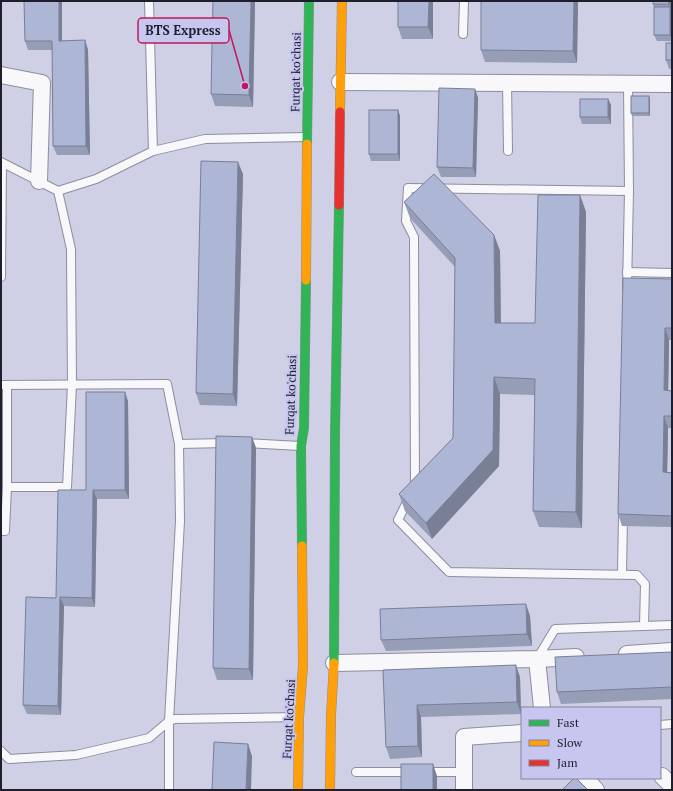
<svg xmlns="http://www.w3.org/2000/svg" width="673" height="791" font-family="'PT Serif',serif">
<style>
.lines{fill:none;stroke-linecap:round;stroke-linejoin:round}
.lane-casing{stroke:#8d8d9e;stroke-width:10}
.street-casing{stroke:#8d8d9e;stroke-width:18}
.fast-casing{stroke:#8d8d9e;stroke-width:10}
.slow-casing{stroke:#8d8d9e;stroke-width:10}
.jam-casing{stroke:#8d8d9e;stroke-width:10}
.lane{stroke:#f8f8fb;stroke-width:8}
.street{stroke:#f8f8fb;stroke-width:16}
.fast{stroke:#30b455;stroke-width:9}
.slow{stroke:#ff9f0a;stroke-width:9}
.jam{stroke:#e5322d;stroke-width:9}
.wall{fill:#959db7}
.shaded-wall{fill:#797f95}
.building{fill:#adb6d5;stroke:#797f95}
.labels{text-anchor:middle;stroke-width:4;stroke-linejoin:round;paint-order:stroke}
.street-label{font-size:12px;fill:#1e1e2d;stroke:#c6c6ef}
.leader{fill:none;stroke:#c2185b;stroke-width:1.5}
.callout-dot{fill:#c2185b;stroke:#c6c6ef;stroke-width:1.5}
.callout{fill:#c6c6ef;stroke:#c2185b;stroke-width:1.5}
.callout-label{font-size:13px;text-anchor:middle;font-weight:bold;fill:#1e1e2d}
</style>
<rect width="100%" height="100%" fill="#cfcfe6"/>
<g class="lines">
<defs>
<g id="lane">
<path d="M149,1L153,151"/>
<path d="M463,34L464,1"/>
<path d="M507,83L508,151"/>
<path d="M628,84L629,191"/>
<path d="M1,162L58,191"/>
<path d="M627,272L672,273"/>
<path d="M1,277L2,163"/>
<path d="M1,385L167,384L179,444L180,521L169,721V790"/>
<path d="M244,443L300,446"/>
<path d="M179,444L226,443"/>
<path d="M7,487V385"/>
<path d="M413,487L415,484L414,237L406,221L408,188L629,191L627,289"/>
<path d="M409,498L398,520L449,572L637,575L645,584L644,626"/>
<path d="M1,531H5L7,487H67L72,385L71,249L58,191L96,179L153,151L205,139L306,137"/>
<path d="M622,574L623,516"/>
<path d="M537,659L555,629L672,625"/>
<path d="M660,725L672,724"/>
<path d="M1,751L9,759L76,755L149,738L169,721L175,719L299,717"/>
<path d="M356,772H411"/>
<path d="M425,772H464"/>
</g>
<g id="street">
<path d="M1,75L42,83L39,181"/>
<path d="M340,82L672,84"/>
<path d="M627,654L672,651"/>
<path d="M537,659L542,708"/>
<path d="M334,663L537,659L576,657"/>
<path d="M662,776L672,786"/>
<path d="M585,778L596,790"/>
<path d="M464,790V737L522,733"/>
</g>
<g id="fast">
<path d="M307,144L309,1"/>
<path d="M302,546L301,446L304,428L306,280"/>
<path d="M334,663L335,434L339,205"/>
</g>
<g id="slow">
<path d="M340,112L342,1"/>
<path d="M306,280L307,144"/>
<path d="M298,790L299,717L303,666L302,546"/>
<path d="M330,790L331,715L334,663"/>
</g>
<path id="jam" d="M339,205L340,112"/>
</defs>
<use href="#lane" class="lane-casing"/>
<use href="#street" class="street-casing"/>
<use href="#fast" class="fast-casing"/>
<use href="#slow" class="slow-casing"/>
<use href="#jam" class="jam-casing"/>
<use href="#lane" class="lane"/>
<use href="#street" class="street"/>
<use href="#fast" class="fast"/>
<use href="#slow" class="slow"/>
<use href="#jam" class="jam"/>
</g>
<g class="wall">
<path d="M24,1H62V41L85,40L88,50L90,155H57L53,146L52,50H28L25,41Z"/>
<path d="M213,1H255L253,107L215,106L211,94Z"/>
<path d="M433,1V39H402L398,27Z"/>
<path d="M578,1L577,63L485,62L481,50Z"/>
<path d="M672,1V41H657L654,35V7L653,4Z"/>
<path d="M672,43V69H669L666,60Z"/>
<path d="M475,89L478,98L476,177H441L437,167Z"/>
<path d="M608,99L611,105V124H582L580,117Z"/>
<path d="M650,99V116H632L631,113Z"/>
<path d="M398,110L400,116V161H371L369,154Z"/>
<path d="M243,174L237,406L200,405L196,393Z"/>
<path d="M580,195L586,212L582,528L539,527L533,511L535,395L500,394L499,466L432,539L405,511L399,494L453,438L455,267L410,218L404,202L494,235L500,251L501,323H535Z"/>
<path d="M672,279V340H669L668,390L672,391V428H668L667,472L672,473V527L622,526L618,514Z"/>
<path d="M128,401L129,499H97L95,607L64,606L61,715L27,714L23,705L56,598L86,490Z"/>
<path d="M252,437L256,448L253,680H217L213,668Z"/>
<path d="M530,616L532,646L386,651L381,640Z"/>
<path d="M672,652V699L561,704L557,692Z"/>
<path d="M383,670L520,677L521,714L421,717L422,757L390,759L386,747Z"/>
</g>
<g class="shaded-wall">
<path d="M59,1H62V50L59,41Z"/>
<path d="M251,1H255L253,107L249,95Z"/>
<path d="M429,1H433V39L428,27Z"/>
<path d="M574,1H578L577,63L573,51Z"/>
<path d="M668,1H672V40L670,35V7Z"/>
<path d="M85,40L88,50L90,155L86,146Z"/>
<path d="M475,89L478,98L476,177L473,168Z"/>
<path d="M649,96L650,99V116L649,113Z"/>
<path d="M608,99L611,105V124L608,117Z"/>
<path d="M398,110L400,116V161L398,154Z"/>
<path d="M238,162L243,174L237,406L233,394Z"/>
<path d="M580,195L586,212L582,528L576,512Z"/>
<path d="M494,235L500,251L501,339L495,323Z"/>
<path d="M665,328L669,340L668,402L664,390Z"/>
<path d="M494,377L500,394L499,466L432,539L426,523Z"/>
<path d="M125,392L128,401L129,499L125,490Z"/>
<path d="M664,416L668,428L667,484L663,472Z"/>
<path d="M252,437L256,448L253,680L249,669Z"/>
<path d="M93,490L97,499L95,607L92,598Z"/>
<path d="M60,597L64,606L61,715L58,706Z"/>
<path d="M526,604L530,616L532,646L527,634Z"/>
<path d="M516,665L520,677L521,714L517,702Z"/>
<path d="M417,705L421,717L422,757L418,746Z"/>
<path d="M248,744L252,756L251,790H246Z"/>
<path d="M433,764L437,776V790H433Z"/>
</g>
<g class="building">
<path d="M24,1H59V41L85,40L86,146H53L52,41H25Z"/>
<path d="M213,1H251L249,95L211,94Z"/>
<path d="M398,1H429L428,27H398Z"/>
<path d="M481,1H574L573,51L481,50Z"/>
<path d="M653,1H668L669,4H653Z"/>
<rect x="654" y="7" width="16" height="28"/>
<rect x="666" y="43" width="6" height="17"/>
<path d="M439,88L475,89L473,168L437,167Z"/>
<rect x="631" y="96" width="18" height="17"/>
<rect x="580" y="99" width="28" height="18"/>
<rect x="369" y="110" width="29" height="44"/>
<path d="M201,161L238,162L233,394L196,393Z"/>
<path d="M434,174L494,235L495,323H535L538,195H580L576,512L533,511L535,379L494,377L493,450L426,523L399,494L453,438L455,258L404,202Z"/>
<path d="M623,278L672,279V328H665L664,390L672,391V416H664L663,472L672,473V516L618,514Z"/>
<path d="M86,392H125V490H93L92,598L60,597L58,706L23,705L26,597L56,598L58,490H86Z"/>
<path d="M216,436L252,437L249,669L213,668Z"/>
<path d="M526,604L527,634L381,640L380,609Z"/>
<path d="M672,652V687L557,692L555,657Z"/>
<path d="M516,665L517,702L417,705L418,746L386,747L383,670Z"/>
<path d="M214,742L248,744L246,790H212Z"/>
<rect x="401" y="764" width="32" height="26"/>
<path d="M574,778H576L588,790H562Z"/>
</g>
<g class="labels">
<g class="street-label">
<text transform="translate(296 72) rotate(-89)" y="4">Furqat ko'chasi</text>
<text transform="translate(291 395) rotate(-88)" y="4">Furqat ko'chasi</text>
<text transform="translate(289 719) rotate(-87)" y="4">Furqat ko'chasi</text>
</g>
</g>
<path class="leader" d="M245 86L229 30"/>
<circle class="callout-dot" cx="245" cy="86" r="4"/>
<rect class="callout" x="138" y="18" width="91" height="25" rx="4"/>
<g class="callout-label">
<text x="183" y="35">BTS Express</text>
</g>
<rect width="673" height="791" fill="none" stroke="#1e1e2d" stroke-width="4"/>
<rect x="521" y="707" width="140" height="72" fill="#c6c6ef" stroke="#8383a1"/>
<rect x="529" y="720" width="20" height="6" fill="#30b455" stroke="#8383a1"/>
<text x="557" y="727" font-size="12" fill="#1e1e2d">Fast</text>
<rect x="529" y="740" width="20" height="6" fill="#ff9f0a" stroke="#8383a1"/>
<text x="557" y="747" font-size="12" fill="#1e1e2d">Slow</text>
<rect x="529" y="760" width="20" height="6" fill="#e5322d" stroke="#8383a1"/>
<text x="557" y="767" font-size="12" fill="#1e1e2d">Jam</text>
</svg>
